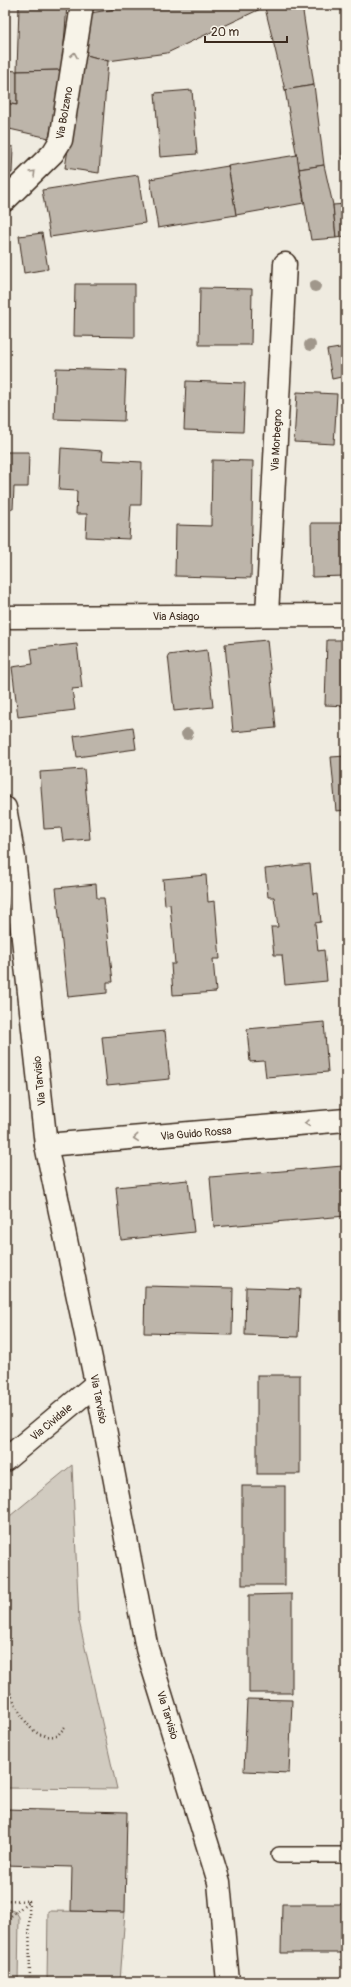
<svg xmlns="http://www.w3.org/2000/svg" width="351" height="1987" font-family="Pangolin,sans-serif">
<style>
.green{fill:#d1cbc0;stroke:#867a6f}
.building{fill:#bdb5aa;stroke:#3b2a1e}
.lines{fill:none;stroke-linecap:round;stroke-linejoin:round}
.service-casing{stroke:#3b2a1e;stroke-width:18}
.minor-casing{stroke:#3b2a1e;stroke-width:25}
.path{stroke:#3b2a1e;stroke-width:2.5;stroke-dasharray:1 3;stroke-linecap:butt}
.service{stroke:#f7f3e8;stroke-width:15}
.minor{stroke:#f7f3e8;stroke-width:22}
.tree{fill:#a0978b}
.oneway{stroke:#998e83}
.labels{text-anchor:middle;stroke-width:3.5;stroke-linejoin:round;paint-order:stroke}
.street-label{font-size:11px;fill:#3b2a1e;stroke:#f7f3e8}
</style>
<rect width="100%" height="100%" fill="#efebe0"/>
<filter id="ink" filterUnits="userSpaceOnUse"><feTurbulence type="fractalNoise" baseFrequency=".025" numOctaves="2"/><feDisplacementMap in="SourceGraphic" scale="8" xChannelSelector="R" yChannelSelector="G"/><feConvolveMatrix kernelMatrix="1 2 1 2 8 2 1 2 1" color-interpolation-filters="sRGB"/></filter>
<g filter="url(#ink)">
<g class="green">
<path d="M72,1465L79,1621L117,1789L5,1788V1520Z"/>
<path d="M5,1908L16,1912L19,1917L18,1982H5Z"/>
<path d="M48,1911L125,1912L120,1982H47Z"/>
</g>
<g class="building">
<path d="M5,5H67L62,70L17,71L19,6Z"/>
<path d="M140,5H257L258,10L167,53L108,61L83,54L90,13Z"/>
<path d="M257,5H302L314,85L285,90L265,8L258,10Z"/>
<path d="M83,54L108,61L99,173L65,168Z"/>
<path d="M5,70L17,71V105L5,103Z"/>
<path d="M62,70L49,138L5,128V103L17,105V71Z"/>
<path d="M345,76L346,159H342Z"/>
<path d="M314,85L324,165L299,169L285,90Z"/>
<path d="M192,90L197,154L160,157L155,93Z"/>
<path d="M5,146L13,147L12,173H5Z"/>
<path d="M297,155L304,203L236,215L228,166Z"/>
<path d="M324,165L333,205L336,238L311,240L299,169Z"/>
<path d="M228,166L236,215L158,228L150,179Z"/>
<path d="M138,175L145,223L50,237L42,190Z"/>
<path d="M346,204V236L336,238L333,205Z"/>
<path d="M42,233L48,269L24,273L19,236Z"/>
<path d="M75,284H135V337L74,336Z"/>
<path d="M200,288L252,289L251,345H199Z"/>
<path d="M346,347V376L332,379L327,350Z"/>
<path d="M56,368L126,370L124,421L54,419Z"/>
<path d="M186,381L245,383L243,432L184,430Z"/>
<path d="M297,392L337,394L334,444L294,442Z"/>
<path d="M61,448L103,451L102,460L142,462L141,505H131L129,539L86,537L87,514H76L77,491L59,490Z"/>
<path d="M5,452H29L28,487H14L13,509H5Z"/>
<path d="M212,460L253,461L251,578L175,576L176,525L211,526Z"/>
<path d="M311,523H346V576L312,577Z"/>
<path d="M267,640L276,728L233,732L225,644Z"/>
<path d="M327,640H346V706L325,705Z"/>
<path d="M77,644L82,688L72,689L75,710L18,717L12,667L33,664L31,649Z"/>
<path d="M207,650L213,707L174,711L168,655Z"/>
<path d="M133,727L136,749L77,757L74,736Z"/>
<path d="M346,756V810L336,811L331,757Z"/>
<path d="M84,769L90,839L63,841L61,828L44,829L40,772Z"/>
<path d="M310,864L313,894L318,893L321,922L315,923L318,951L324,950L327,981L285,985L282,955H274L271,927H278L274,897H268L265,869Z"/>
<path d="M206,875L208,902L215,901L220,959H213L216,992L173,995L171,964H175L170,904L165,905L163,879Z"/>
<path d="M96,884L97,898H104L113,982H107V993L68,997L56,888Z"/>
<path d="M324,1022L328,1072L266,1077L264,1061L250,1062L247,1029Z"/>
<path d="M165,1031L170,1079L107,1085L102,1037Z"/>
<path d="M343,1166L346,1216L214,1227L210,1177Z"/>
<path d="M188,1180L194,1232L121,1240L116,1187Z"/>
<path d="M145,1286L233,1288L232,1335L144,1333Z"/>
<path d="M246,1287L300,1289L298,1337L245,1335Z"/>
<rect x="257" y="1375" width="43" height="99"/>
<rect x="242" y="1486" width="43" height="99"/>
<path d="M292,1594V1693H249V1595Z"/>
<path d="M247,1699L292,1700L289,1773L244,1771Z"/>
<path d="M345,1790H346V1825H344Z"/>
<path d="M5,1809L127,1812L125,1912L71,1911L72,1867L5,1865Z"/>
<path d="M282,1904H346V1953H281Z"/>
</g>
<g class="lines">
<defs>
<path id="service" d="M279,1855H346"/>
<g id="minor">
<path d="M5,200L53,153L61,140L82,5"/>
<path d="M267,615L285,264"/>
<path d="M5,617L346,615"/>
<path d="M5,808L14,858L46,1145L99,1397L147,1649L219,1882L228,1982"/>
<path d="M46,1145L346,1120"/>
<path d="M5,1460L96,1384"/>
</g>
</defs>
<use href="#service" class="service-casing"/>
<use href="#minor" class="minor-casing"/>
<g class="path">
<path d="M5,1678C8,1691 23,1722 33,1730C40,1736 49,1737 57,1736L65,1727"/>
<path d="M5,1900L29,1901L30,1982"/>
<path d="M5,1921L29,1901"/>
</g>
<use href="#service" class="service"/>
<use href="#minor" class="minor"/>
</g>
<g class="tree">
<circle cx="315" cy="286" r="6"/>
<circle cx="310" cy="345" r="6"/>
<circle cx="187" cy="734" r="6"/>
</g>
<defs><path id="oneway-chevron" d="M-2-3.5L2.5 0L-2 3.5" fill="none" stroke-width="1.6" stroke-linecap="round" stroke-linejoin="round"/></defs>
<g class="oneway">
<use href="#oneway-chevron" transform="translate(74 55) rotate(-81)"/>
<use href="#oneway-chevron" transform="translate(33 173) rotate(-45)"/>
<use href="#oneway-chevron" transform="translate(307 1123) rotate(175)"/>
<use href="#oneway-chevron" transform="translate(136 1138) rotate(175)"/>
</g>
</g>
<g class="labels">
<g class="street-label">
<text transform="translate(64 113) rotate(-80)" y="4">Via Bolzano</text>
<text transform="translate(276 440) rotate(-87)" y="4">Via Morbegno</text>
<text x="176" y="620">Via Asiago</text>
<text transform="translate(39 1081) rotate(-96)" y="4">Via Tarvisio</text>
<text transform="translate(196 1133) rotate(-5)" y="4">Via Guido Rossa</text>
<text transform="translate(99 1399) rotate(79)" y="4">Via Tarvisio</text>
<text transform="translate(51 1422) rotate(-40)" y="4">Via Cividale</text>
<text transform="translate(168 1715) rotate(73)" y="4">Via Tarvisio</text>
</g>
</g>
<rect width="351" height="1987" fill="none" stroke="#f7f3e8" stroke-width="20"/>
<rect x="10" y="10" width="331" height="1967" fill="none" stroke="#3b2a1e" stroke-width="1.5" filter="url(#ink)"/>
<path d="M205 36v6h82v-6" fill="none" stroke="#3b2a1e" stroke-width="2"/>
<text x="211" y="36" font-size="12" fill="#3b2a1e" stroke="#f7f3e8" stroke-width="3" paint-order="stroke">20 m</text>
</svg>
